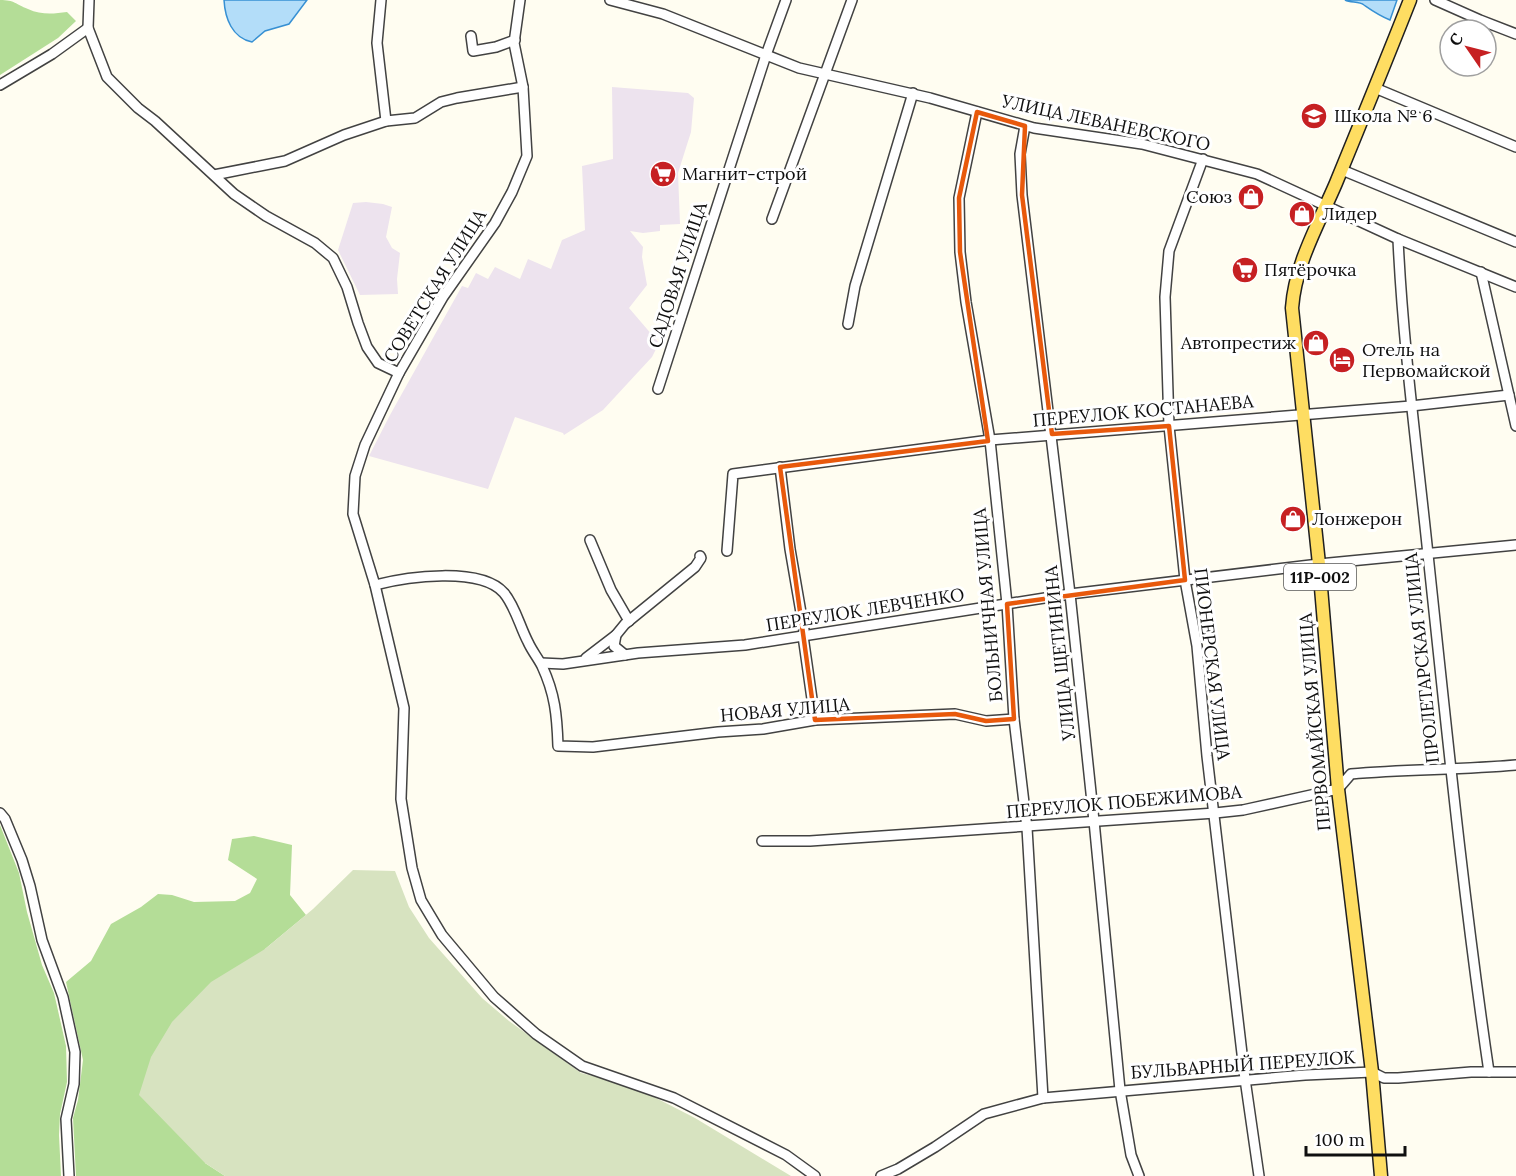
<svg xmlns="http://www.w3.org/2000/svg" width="1516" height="1176" font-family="Lora,serif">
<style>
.industrial{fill:#ede3ee}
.forest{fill:#b4dd97}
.cemetery{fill:#d7e3c0}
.water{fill:#b3ddf9;stroke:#3790d3;stroke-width:1.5}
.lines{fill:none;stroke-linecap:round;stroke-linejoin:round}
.minor-casing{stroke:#424242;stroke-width:12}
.major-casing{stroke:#202020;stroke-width:15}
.minor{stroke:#fff;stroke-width:9}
.major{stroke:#fedd62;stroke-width:12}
.marked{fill:none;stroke:#e8590c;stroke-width:4.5;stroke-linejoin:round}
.labels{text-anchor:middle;stroke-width:6;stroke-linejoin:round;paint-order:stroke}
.shield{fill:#fff;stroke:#575757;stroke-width:1.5}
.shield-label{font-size:16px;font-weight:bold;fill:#0f0f0f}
.poi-label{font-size:18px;fill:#0f0f0f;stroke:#fff;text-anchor:start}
.street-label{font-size:18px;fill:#0f0f0f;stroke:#fff}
</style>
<rect width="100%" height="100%" fill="#fffdf1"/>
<g class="industrial">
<path d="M612,87L688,93L694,98L691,132L678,173L680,224L660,225V231L643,233L630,231L643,247L642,257L647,285L629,308L659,343L652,357L603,410L564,435L563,433L515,417L488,489L369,456L390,415L462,286L468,288L476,273L488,279L495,267L520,279L528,259L551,269L562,240L585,230L582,166L613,159Z"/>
<path d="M366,202L383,204L392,207L386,237L392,248L400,253L397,279L398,294L360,295L338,250L353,203Z"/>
</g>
<g class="forest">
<path d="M0,0C15,0 15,4 28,9C41,15 53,14 67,12L76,21L58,38L0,75Z"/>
<path d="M0,825L19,873L27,912L42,965L54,993L66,1046L67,1082L60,1114L59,1135L61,1176H0Z"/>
<path d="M254,836L292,845L290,895L306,915L265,949L205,1163L225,1176H76L73,1118L78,1100L83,1060L66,982L91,961L111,924L141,907L158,894L172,895L194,902L235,901L250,893L257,879L228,860L232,839Z"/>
</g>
<path class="cemetery" d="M353,870L395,871L409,907L429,938L482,998L509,1021L581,1073L608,1080L654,1097L695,1118L791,1176H225L205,1163L139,1095L151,1057L172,1022L211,982L265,949L313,909Z"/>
<g class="water">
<path d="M224,0H307L289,24L265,31L252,42C232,38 225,18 224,0Z"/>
<path d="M1345,0H1397L1390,20C1378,15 1374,12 1364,5C1359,1 1351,3 1345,0Z"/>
</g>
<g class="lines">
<defs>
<g id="minor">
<path d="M89,0L88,28L107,77L138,108L155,121L234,194L266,216L315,243L333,258L347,287L358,323L367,347L378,363L399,373"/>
<path d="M381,0L377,43L386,121"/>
<path d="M520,0L514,43L523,87L527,156L512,192L495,223L443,297L399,373L365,445L355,476L353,514L375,585L404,708L401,799L412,868L421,900L442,935L494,997L536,1034L582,1066L674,1098L786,1155L815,1176"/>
<path d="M610,0L663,14L799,68L930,98L1034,128L1142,144L1257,174L1398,239L1516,287"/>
<path d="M1435,0L1480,20L1516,34"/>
<path d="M471,36L473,51L496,47L515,40"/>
<path d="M0,85L52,54L88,28"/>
<path d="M1375,88L1516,147"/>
<path d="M977,112L959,198L960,252L966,302L990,440L1007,604L1014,719L1027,828L1043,1098"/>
<path d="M1025,126L1020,154L1022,195L1070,594L1094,821L1120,1090L1131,1155L1139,1176"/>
<path d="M1203,159L1169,251L1165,297L1169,426L1185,580L1197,646L1207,756L1245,1079L1259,1176"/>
<path d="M1342,170L1516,242"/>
<path d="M214,175L285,161L344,135L386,121L415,118L441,102L457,98L523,87"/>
<path d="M772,219L852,0"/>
<path d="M1398,239C1403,348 1418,456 1429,564C1447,733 1464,903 1489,1072"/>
<path d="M1481,272L1516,426"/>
<path d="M848,324L855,286L913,93"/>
<path d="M658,389L766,55L786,0"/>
<path d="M780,467L790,549L804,630L803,636L815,720"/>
<path d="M590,540L611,590L629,621"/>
<path d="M727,551L733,474L990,440L1411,406L1509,395"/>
<path d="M375,585C406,577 480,566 504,593C515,606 520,627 528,642C532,651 538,658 542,666C555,694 557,715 558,746L593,747L718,732L763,729L815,720L955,714L986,721L1014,719"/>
<path d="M625,655L614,646L616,635L625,624L695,567L701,558L700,556"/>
<path d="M586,658L616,635"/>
<path d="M541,663L563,664L638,653L745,645L1070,594L1319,564L1516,545"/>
<path d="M0,813L5,819L22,860L30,886L42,940L63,997L75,1052L74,1084L66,1119L69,1176"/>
<path d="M762,841H810L1215,813L1243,810L1338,789L1351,774C1406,769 1461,770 1516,765"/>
<path d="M881,1176L898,1169L935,1147L984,1114L1043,1098L1305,1075L1372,1072L1384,1078H1398L1471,1072H1516"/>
</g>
<path id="major" d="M1381,1176L1372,1072L1338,789L1319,564L1292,308C1295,264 1319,223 1336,183C1361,122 1386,61 1410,0"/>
</defs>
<use href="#minor" class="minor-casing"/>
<use href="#major" class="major-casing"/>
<use href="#minor" class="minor"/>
<use href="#major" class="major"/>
</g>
<path class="marked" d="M977,112L1025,126L1022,195L1052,434L1169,426L1185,580L1007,604L1014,719L986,721L955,714L815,720L780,467L988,441L960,252L959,198Z"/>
<defs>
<symbol id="school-disc" viewBox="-11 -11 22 22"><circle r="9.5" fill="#c62022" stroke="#fff"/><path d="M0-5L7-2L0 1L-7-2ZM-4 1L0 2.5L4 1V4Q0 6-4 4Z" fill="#fff"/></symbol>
<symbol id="supermarket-disc" viewBox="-11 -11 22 22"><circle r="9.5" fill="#c62022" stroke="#fff"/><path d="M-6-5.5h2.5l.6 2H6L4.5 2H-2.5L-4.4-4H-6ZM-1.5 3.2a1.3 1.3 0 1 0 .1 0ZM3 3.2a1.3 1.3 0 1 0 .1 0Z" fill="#fff"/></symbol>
<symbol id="shop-disc" viewBox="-11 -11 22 22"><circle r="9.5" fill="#c62022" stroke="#fff"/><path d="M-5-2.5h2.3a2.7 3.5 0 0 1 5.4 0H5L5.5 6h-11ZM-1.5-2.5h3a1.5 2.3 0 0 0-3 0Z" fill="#fff"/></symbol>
<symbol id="hotel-disc" viewBox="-11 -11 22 22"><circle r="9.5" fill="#c62022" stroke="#fff"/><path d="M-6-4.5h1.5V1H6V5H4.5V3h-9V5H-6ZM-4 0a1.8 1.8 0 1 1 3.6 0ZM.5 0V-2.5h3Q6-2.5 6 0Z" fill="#fff"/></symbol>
</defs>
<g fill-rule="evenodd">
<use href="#school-disc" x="1299" y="101" width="30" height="30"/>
<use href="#supermarket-disc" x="648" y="159" width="30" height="30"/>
<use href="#shop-disc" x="1236" y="182" width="30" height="30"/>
<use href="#shop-disc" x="1287" y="199" width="30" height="30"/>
<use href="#supermarket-disc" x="1230" y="255" width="30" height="30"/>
<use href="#shop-disc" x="1301" y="328" width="30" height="30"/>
<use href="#hotel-disc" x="1327" y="345" width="30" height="30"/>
<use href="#shop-disc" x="1278" y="504" width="30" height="30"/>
</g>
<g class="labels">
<rect class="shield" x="1284" y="564" width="72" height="26" rx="4.5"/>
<g class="shield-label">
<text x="1320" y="583">11Р-002</text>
</g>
<g class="poi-label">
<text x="1334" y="122">Школа № 6</text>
<text x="682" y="180">Магнит-строй</text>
<text x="1232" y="203" text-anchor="end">Союз</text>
<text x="1322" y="220">Лидер</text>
<text x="1264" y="276">Пятёрочка</text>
<text x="1296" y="349" text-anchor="end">Автопрестиж</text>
<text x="1362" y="356">Отель на<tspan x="1362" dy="21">Первомайской</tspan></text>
<text x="1312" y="525">Лонжерон</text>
</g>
<g class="street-label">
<text transform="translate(1106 123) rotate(12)" y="6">УЛИЦА ЛЕВАНЕВСКОГО</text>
<text transform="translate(678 275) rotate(-72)" y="6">САДОВАЯ УЛИЦА</text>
<text transform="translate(435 286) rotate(-58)" y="6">СОВЕТСКАЯ УЛИЦА</text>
<text transform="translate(1143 411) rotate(-5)" y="6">ПЕРЕУЛОК КОСТАНАЕВА</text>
<text transform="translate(988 605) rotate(-95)" y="6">БОЛЬНИЧНАЯ УЛИЦА</text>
<text transform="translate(865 610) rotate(-9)" y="6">ПЕРЕУЛОК ЛЕВЧЕНКО</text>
<text transform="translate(1060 653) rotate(-96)" y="6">УЛИЦА ЩЕТИНИНА</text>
<text transform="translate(1422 658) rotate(-96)" y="6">ПРОЛЕТАРСКАЯ УЛИЦА</text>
<text transform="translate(1212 664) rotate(83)" y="6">ПИОНЕРСКАЯ УЛИЦА</text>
<text transform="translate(785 710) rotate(-5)" y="6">НОВАЯ УЛИЦА</text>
<text transform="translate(1315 722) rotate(-95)" y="6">ПЕРВОМАЙСКАЯ УЛИЦА</text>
<text transform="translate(1124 802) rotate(-5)" y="6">ПЕРЕУЛОК ПОБЕЖИМОВА</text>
<text transform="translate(1243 1065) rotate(-4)" y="6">БУЛЬВАРНЫЙ ПЕРЕУЛОК</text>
</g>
</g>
<g transform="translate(1468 48) rotate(305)"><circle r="28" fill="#ffffff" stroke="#9f9f9f" stroke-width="1.5"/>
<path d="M0-4.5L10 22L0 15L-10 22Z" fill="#c62022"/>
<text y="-9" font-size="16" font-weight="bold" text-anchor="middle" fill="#0f0f0f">С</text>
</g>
<path d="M1306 1146v9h99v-9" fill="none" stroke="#0f0f0f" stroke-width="3"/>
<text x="1315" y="1146" font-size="18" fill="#0f0f0f" stroke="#ffffff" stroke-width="4.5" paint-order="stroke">100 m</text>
</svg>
